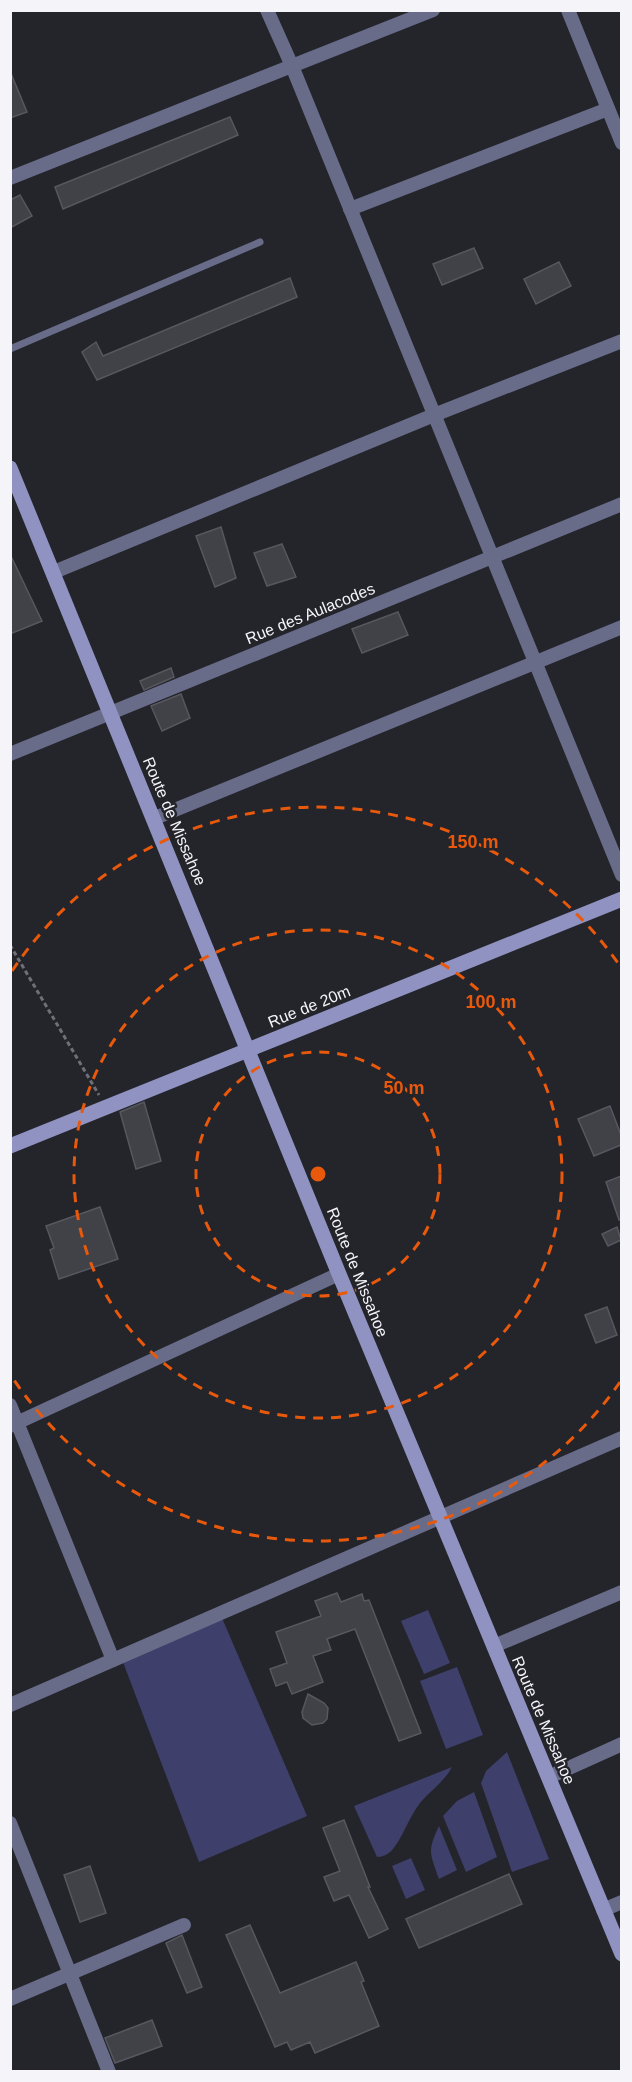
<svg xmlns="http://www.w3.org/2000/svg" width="632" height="2082" font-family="Helvetica,sans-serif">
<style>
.green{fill:#3e3f6a}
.building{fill:#414148;stroke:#57575f;stroke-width:1.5}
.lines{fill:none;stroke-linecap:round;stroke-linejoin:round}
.path{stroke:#6f6f76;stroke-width:3;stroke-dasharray:4.5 3;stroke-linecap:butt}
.lane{stroke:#696c89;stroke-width:7}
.street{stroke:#696c89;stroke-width:14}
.secondary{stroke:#9093c2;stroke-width:15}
.ring{fill:none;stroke:#e8590c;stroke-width:3;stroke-dasharray:10 8}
.labels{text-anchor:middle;stroke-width:5;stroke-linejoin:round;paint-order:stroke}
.street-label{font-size:16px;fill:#f4f4f9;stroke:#24242b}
.centre{fill:#e8590c;stroke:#24242b;stroke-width:3}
.ring-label{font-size:18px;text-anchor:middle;font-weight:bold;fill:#e8590c;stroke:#24242b;stroke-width:5;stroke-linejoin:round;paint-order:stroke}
</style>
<rect width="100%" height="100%" fill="#24242b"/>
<g class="green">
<path d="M428,1610L450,1663L424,1674L401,1621Z"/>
<path d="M222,1618L307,1816L199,1862L121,1657Z"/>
<path d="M457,1667L483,1735L446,1749L420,1681Z"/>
<path d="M507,1752L549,1859L512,1872L481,1783L486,1771Z"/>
<path d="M452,1767C444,1782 431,1790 420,1803C409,1817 404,1835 393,1849C389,1854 383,1857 377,1857L354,1806Z"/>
<path d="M474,1792L497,1857L466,1872L443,1816L457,1801Z"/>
<path d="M439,1826L457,1870L439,1879C430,1853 427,1851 439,1826Z"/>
<path d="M411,1858L425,1890L406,1899L392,1866Z"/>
</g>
<g class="building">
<path d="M10,71L27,112L10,118Z"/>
<path d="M230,117L238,135L63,209L55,187Z"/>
<path d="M20,195L32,216L10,228V200Z"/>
<path d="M474,248L483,268L442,285L433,264Z"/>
<path d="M559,262L571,286L536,304L524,279Z"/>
<path d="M290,278L297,297L97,380L82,352L96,342L103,356Z"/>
<path d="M221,527L236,578L215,587L196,536Z"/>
<path d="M282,544L296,577L267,586L254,553Z"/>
<path d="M10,554L42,621L10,634Z"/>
<path d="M398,612L408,635L362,653L352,629Z"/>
<path d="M171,668L174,677L144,690L140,681Z"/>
<path d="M181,694L190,718L162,731L151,706Z"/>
<path d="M144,1102L161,1161L136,1169L120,1112Z"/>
<path d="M610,1106L621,1135V1145L594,1156L578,1119Z"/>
<path d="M621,1176V1219L619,1220L606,1182Z"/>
<path d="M100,1207L118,1259L59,1279L50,1250L54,1248L46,1226Z"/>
<path d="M617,1227L621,1240L608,1246L602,1234Z"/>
<path d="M607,1307L617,1335L596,1343L585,1315Z"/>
<path d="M337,1593L341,1602L362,1594L364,1601L369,1600L421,1733L399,1741L355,1629L327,1639L331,1650L313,1656L323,1682L292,1694L287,1682L276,1686L270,1669L287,1663L276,1632L321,1616L315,1601Z"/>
<path d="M308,1694L324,1703L328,1708L327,1719L323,1723L312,1725L303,1718L302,1712Z"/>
<path d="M344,1820L370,1887H368L388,1929L369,1938L349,1895L334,1901L324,1877L340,1871L323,1828Z"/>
<path d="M90,1866L106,1913L80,1922L64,1875Z"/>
<path d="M509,1874L522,1904L419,1948L406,1919Z"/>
<path d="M250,1925L280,1993L356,1962L364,1981L361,1982L379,2026L315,2053L310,2042L291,2050L287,2042L275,2047L226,1935Z"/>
<path d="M182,1935L202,1987L187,1993L166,1943Z"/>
<path d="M152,2020L162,2046L115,2063L105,2038Z"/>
</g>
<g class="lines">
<path class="path" d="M10,945L99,1095"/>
<path class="lane" d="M10,349L260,242"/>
<g class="street">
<path d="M267,10L292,66L622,875"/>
<path d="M568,10L622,143"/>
<path d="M10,178L433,10"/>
<path d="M350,209L608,109"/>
<path d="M54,572L434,415L622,341"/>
<path d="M10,754L622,504"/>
<path d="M155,818L622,627"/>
<path d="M10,1405L113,1660"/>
<path d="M10,1426L339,1274"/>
<path d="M494,1646L622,1592"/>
<path d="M10,1705L622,1438"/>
<path d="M549,1777L622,1744"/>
<path d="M10,1823L109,2072"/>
<path d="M603,1910L622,1902"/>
<path d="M10,1999L184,1925"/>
</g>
<g class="secondary">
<path d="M10,468L339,1274L622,1954"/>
<path d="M10,1146L622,899"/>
</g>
</g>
<g class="ring">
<circle cx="318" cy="1174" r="122"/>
<circle cx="318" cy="1174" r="244"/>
<path d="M620 1382A367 367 0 0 1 12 1377M12 971A367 367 0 0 1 620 966"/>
</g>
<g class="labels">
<g class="street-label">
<text transform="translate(310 613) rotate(-22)" y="6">Rue des Aulacodes</text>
<text transform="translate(175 821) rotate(67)" y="6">Route de Missahoe</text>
<text transform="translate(309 1006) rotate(-22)" y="6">Rue de 20m</text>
<text transform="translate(358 1272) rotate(68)" y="6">Route de Missahoe</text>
<text transform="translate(544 1720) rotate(67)" y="6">Route de Missahoe</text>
</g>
</g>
<circle cx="318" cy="1174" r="9" class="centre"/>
<g class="ring-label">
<text x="473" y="848">150 m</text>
<text x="491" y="1008">100 m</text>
<text x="404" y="1094">50 m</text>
</g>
<rect width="632" height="2082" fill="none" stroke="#f4f4f9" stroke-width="24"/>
</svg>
